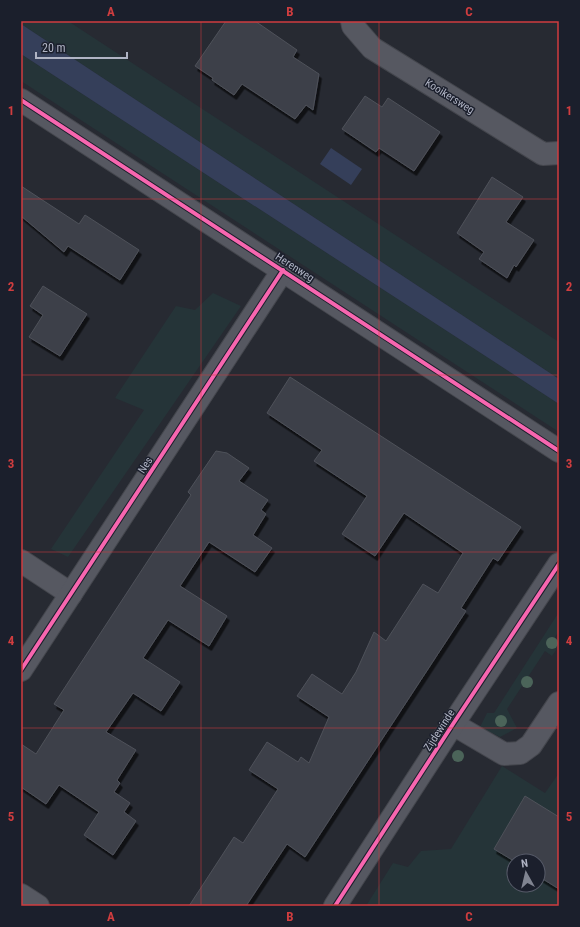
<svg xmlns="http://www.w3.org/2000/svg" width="580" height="927" font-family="'Roboto Condensed',sans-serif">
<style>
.green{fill:#253438;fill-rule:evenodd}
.water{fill:#353f5a}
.building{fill:#3e4148;stroke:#4e515a;filter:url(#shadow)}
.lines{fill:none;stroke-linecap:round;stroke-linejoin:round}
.street-casing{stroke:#44464d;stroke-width:24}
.street{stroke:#565861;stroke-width:22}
.cycleway-casing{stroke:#1b1f2c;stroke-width:6}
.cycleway{stroke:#f766af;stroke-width:4}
.tree{fill:#4b6459}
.grid{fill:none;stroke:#d03d3f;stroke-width:1;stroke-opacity:0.55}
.labels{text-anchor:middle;stroke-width:3;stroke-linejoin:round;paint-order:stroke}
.street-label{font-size:11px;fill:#b0b4c4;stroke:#1b1f2c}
.neatline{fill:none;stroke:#d03d3f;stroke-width:1.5}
.grid-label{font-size:13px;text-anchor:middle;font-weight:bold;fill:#d03d3f}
</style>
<defs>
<filter id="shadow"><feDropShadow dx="2.5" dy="4.5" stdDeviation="0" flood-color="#0009"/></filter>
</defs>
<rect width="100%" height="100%" fill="#272a32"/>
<g class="green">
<path d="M21,21H68L559,342V379L21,24Z"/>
<path d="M21,54L559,404V432L21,81Z"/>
<path d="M213,293L241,306L68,557L51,549L144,410L115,398L176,306L195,310Z"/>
<path d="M559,612V631L555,637L559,646L552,656L545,651L507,709L517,728L500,737L480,727L487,713H494Z"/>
<path d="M502,766L545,793L559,773V906H366L393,863L408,867L421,851L451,849ZM514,861H538V885H514Z"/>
</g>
<g class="water">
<path d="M21,24L559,379V404L21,54Z"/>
<path d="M331,148L362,169L351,185L320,164Z"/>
</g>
<g class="building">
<path d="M226,21H255L297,50L293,57L319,74L313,110L306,105L295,119L242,84L234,95L212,80L213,78L195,66Z"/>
<path d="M365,96L382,107L388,98L440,132L414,171L379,148L376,152L342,129Z"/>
<path d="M492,177L523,197L506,222L534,240L516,267L514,265L507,278L479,259L484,252L457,233Z"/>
<path d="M21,186L79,224L85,215L139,250L120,280L68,246L64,252L21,216Z"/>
<path d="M43,286L87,314L60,356L29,337L43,315L30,306Z"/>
<path d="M290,377L521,527L498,561L493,558L461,608L466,611L305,857L287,844L246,906H189L234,837L243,843L278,789L249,770L267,742L298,762L301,757L309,763L329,717L297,696L312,674L342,694L356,672L374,632L386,641L423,584L438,593L463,553L404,513L375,556L342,534L367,496L314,461L322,450L267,413Z"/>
<path d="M216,451L227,453L249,468L239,481L268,500L261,510L266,514L253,535L272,548L255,572L209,542L180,586L227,616L209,646L168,620L143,658L180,682L161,711L133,693L106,732L136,750L117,780L120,783L114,792L130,803L124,812L136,821L113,855L84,835L99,812L59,785L46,804L21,787V744L36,754L64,710L54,704L191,495L188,492Z"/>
<path d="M525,796L559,817V889L538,876V861H514L494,849Z"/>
</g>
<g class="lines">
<defs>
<g id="street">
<path d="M352,21L353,26L372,48L543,154L559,153"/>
<path d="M21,100L559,451"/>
<path d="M21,561L71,594"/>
<path d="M21,670L283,270"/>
<path d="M453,724L504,754L520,753L531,745L559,703"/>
<path d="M21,895L38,906"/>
<path d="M335,906L453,724L559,564"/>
</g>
</defs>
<use href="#street" class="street-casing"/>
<use href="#street" class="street"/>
<defs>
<g id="cycleway">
<path d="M21,100L559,451"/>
<path d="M21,670L283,270"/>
<path d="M335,906L453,724L559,564"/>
</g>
</defs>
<use href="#cycleway" class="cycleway-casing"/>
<use href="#cycleway" class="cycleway"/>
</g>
<g class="tree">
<circle cx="552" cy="643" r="6"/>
<circle cx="527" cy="682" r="6"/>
<circle cx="501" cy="721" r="6"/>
<circle cx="458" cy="756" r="6"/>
</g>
<path class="grid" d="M201,21V906M379,21V906M21,199H559M21,375H559M21,552H559M21,728H559"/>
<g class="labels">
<g class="street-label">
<text transform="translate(450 96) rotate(32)" y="4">Kooikersweg</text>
<text transform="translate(295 267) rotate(33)" y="4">Herenweg</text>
<text transform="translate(145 465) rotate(-57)" y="4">Nes</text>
<text transform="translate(439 730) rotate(-57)" y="4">Zijdewinde</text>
</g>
</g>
<rect width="580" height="927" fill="none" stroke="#1b1f2c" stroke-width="44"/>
<g transform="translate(526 873) rotate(352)"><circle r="19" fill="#1b1f2c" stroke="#575b69"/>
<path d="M0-3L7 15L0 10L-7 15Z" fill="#808491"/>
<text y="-6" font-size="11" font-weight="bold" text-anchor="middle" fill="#b0b4c4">N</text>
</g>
<path d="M36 52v6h91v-6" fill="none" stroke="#b0b4c4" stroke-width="2"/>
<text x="42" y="52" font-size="12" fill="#b0b4c4" stroke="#1b1f2c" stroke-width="3" paint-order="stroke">20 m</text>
<rect x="22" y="22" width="536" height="883" class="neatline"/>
<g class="grid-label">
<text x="111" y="16">A</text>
<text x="290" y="16">B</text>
<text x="469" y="16">C</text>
<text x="11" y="115">1</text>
<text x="569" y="115">1</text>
<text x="11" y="291">2</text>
<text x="569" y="291">2</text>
<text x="11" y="468">3</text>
<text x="569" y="468">3</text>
<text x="11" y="645">4</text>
<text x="569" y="645">4</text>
<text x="11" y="821">5</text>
<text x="569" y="821">5</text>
<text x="111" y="921">A</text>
<text x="290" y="921">B</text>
<text x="469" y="921">C</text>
</g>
</svg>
